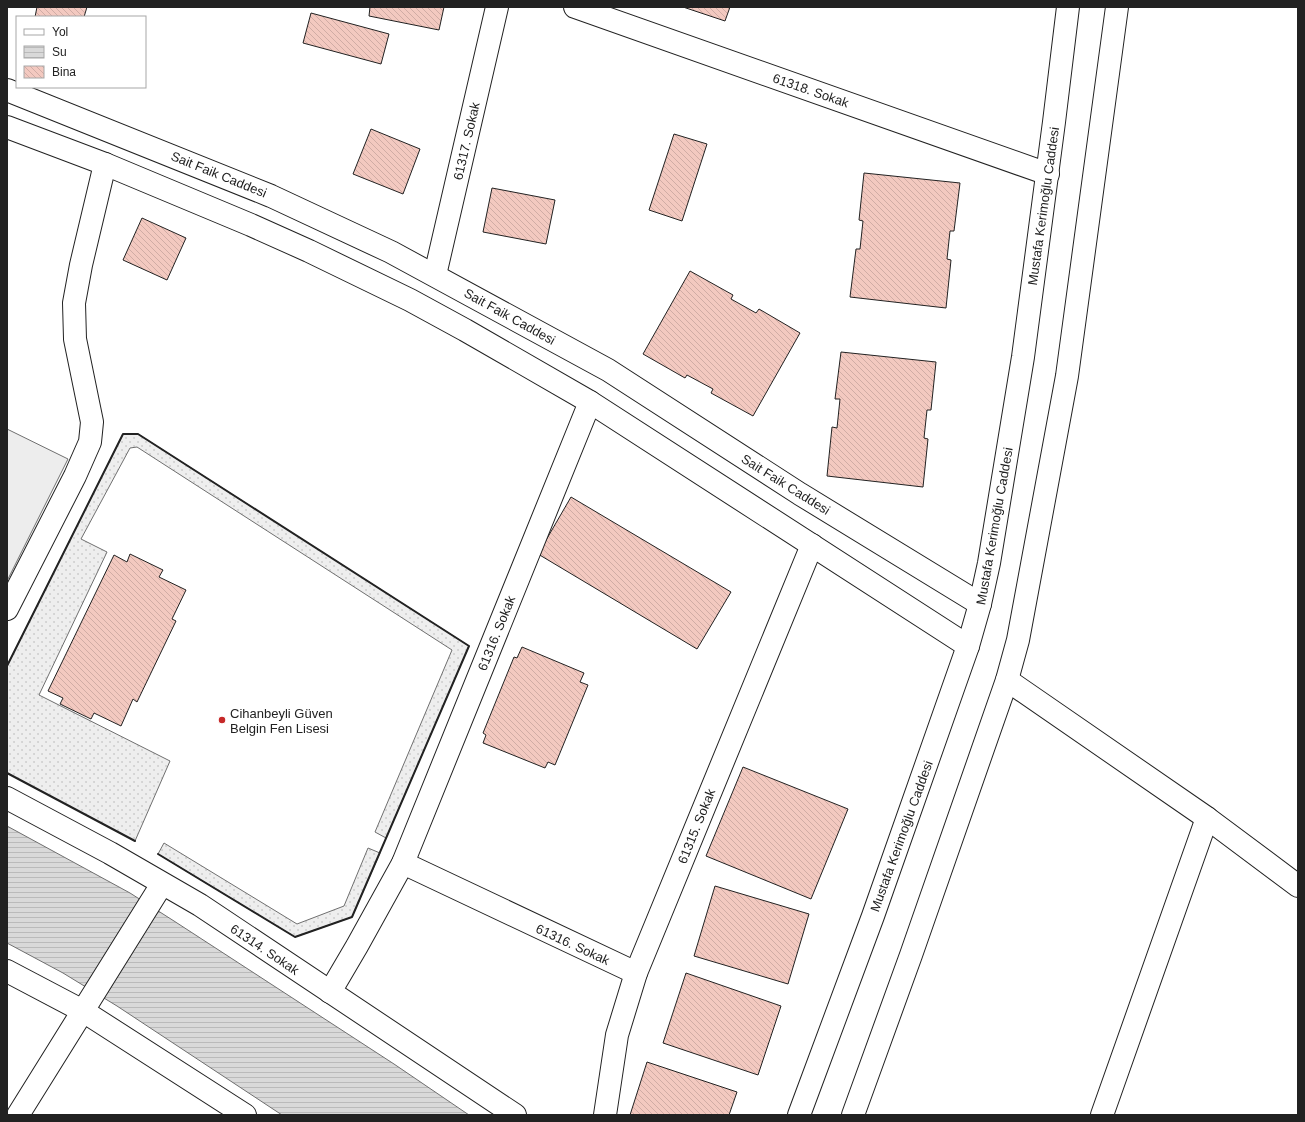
<svg xmlns="http://www.w3.org/2000/svg" width="1305" height="1122" font-family="Arial,sans-serif">
<style>
.grass{fill:url(#grass-dots);stroke:#6f6f6f}
.parking{fill:#ededed;stroke:#6f6f6f}
.water{fill:url(#water-rules);stroke:#6f6f6f}
.building{fill:url(#building-back-hatch);stroke:#222}
.lines{fill:none;stroke-linecap:round;stroke-linejoin:round}
.minor-casing{stroke:#222;stroke-width:24}
.major-casing{stroke:#222;stroke-width:24}
.minor{stroke:#fff;stroke-width:22}
.major{stroke:#fff;stroke-width:22}
.wall{stroke:#222;stroke-width:2}
.poi-dot{fill:#c62828;stroke:#fff;stroke-width:1.5}
.labels{text-anchor:middle;stroke-width:3;stroke-linejoin:round;paint-order:stroke}
.street-label{font-size:13px;fill:#222;stroke:#fff}
.poi-label{font-size:13px;fill:#222;stroke:#fff;text-anchor:start}
</style>
<defs>
<pattern id="grass-dots" width="8" height="8" patternUnits="userSpaceOnUse"><rect width="8" height="8" fill="#eee"/><path d="M2 2h.1M6 6h.1" fill="none" stroke="#ccc" stroke-width="1.8" stroke-linecap="round"/></pattern>
<pattern id="water-rules" width="6" height="5" patternUnits="userSpaceOnUse"><rect width="6" height="5" fill="#d9d9d9"/><path d="M0 2.5h6" fill="none" stroke="#bababa"/></pattern>
<pattern id="building-back-hatch" width="6" height="6" patternUnits="userSpaceOnUse"><rect width="6" height="6" fill="#f3c9c0"/><path d="M-1 5l2 2M0 0l6 6M5-1l2 2" fill="none" stroke="#d0aca5"/></pattern>
</defs>
<rect width="100%" height="100%" fill="#fff"/>
<g class="grass">
<path d="M123,434H138L469,646L386,838L375,832L452,650L137,447L130,448L81,539L107,552L39,695L170,761L135,841L7,773V666Z"/>
<path d="M164,843L297,924L344,906L368,848L380,853L352,917L295,937L158,854Z"/>
</g>
<path class="parking" d="M7,429L68,459L7,581Z"/>
<path class="water" d="M7,826L130,893L174,921L394,1064L469,1115H282L117,1006L63,973L7,943Z"/>
<g class="building">
<path d="M37,7H87L84,17H35Z"/>
<path d="M370,7H444L439,30L369,16Z"/>
<path d="M683,7H730L725,21Z"/>
<path d="M311,13L389,34L381,64L303,43Z"/>
<path d="M371,129L420,149L403,194L353,174Z"/>
<path d="M674,134L707,144L682,221L649,210Z"/>
<path d="M864,173L960,183L954,231H950L947,259L951,260L946,308L850,297L856,249H860L863,221L859,220Z"/>
<path d="M492,188L555,200L546,244L483,232Z"/>
<path d="M142,218L186,238L167,280L123,260Z"/>
<path d="M690,271L733,295L731,299L756,313L759,309L800,333L753,416L711,393L713,389L687,375L685,378L643,354Z"/>
<path d="M841,352L936,362L931,410H927L924,438L928,439L923,487L827,476L832,427L837,428L840,399H835Z"/>
<path d="M571,497L731,592L697,649L538,554Z"/>
<path d="M130,554L163,570L159,577L186,590L172,619L176,621L137,702L133,699L121,726L94,713L91,719L60,704L63,698L48,691L114,555L127,562Z"/>
<path d="M522,647L584,673L580,682L588,685L555,765L548,762L545,768L483,743L486,735L483,733L514,657L517,658Z"/>
<path d="M743,767L848,809L811,899L706,856Z"/>
<path d="M715,886L809,914L788,984L694,956Z"/>
<path d="M686,973L781,1006L758,1075L663,1043Z"/>
<path d="M647,1062L737,1092L729,1115H630Z"/>
</g>
<g class="lines">
<defs>
<g id="minor">
<path d="M575,7L1048,174"/>
<path d="M7,90L271,196L391,252L608,370L800,494L980,604"/>
<path d="M7,127L105,164L251,225L309,251L410,300L465,330L590,402L968,646"/>
<path d="M435,275L497,7"/>
<path d="M7,609L75,476L90,442L92,422L75,339L74,303L81,265L105,164"/>
<path d="M1007,680L1207,818L1298,886"/>
<path d="M7,798L110,853L200,905L515,1115"/>
<path d="M403,863L636,973"/>
<path d="M7,971L83,1011L245,1115"/>
<path d="M330,992L357,946L403,863L590,402"/>
<path d="M18,1115L162,884"/>
<path d="M605,1115L617,1035L636,973L812,545"/>
<path d="M1102,1115L1207,818"/>
</g>
<g id="major">
<path d="M799,1115L873,916L968,646L980,604L989,563L1023,357L1054,122L1068,7"/>
<path d="M853,1115L911,955L1007,680L1018,640L1067,376L1117,7"/>
</g>
</defs>
<use href="#minor" class="minor-casing"/>
<use href="#major" class="major-casing"/>
<use href="#minor" class="minor"/>
<use href="#major" class="major"/>
<g class="wall">
<path d="M7,666L123,434H138L469,646L352,917L295,937L158,854"/>
<path d="M7,773L135,841"/>
</g>
</g>
<circle class="poi-dot" cx="222" cy="720" r="4"/>
<g class="labels">
<g class="street-label">
<text transform="translate(811 90) rotate(19)" y="5">61318. Sokak</text>
<text transform="translate(466 141) rotate(-77)" y="5">61317. Sokak</text>
<text transform="translate(219 174) rotate(22)" y="5">Sait Faik Caddesi</text>
<text transform="translate(1043 206) rotate(-82)" y="5">Mustafa Kerimoğlu Caddesi</text>
<text transform="translate(510 316) rotate(29)" y="5">Sait Faik Caddesi</text>
<text transform="translate(786 484) rotate(32)" y="5">Sait Faik Caddesi</text>
<text transform="translate(994 526) rotate(-80)" y="5">Mustafa Kerimoğlu Caddesi</text>
<text transform="translate(496 633) rotate(-68)" y="5">61316. Sokak</text>
<text transform="translate(696 826) rotate(-68)" y="5">61315. Sokak</text>
<text transform="translate(901 836) rotate(-70)" y="5">Mustafa Kerimoğlu Caddesi</text>
<text transform="translate(573 944) rotate(25)" y="5">61316. Sokak</text>
<text transform="translate(265 949) rotate(34)" y="5">61314. Sokak</text>
</g>
<g class="poi-label">
<text x="230" y="718">Cihanbeyli Güven<tspan x="230" dy="15">Belgin Fen Lisesi</tspan></text>
</g>
</g>
<rect width="1305" height="1122" fill="none" stroke="#222222" stroke-width="16"/>
<rect x="16" y="16" width="130" height="72" fill="#ffffff" stroke="#a7a7a7"/>
<rect x="24" y="29" width="20" height="6" fill="#ffffff" stroke="#a7a7a7"/>
<text x="52" y="36" font-size="12" fill="#222222">Yol</text>
<rect x="24" y="46" width="20" height="12" fill="url(#water-rules)" stroke="#a7a7a7"/>
<text x="52" y="56" font-size="12" fill="#222222">Su</text>
<rect x="24" y="66" width="20" height="12" fill="url(#building-back-hatch)" stroke="#a7a7a7"/>
<text x="52" y="76" font-size="12" fill="#222222">Bina</text>
</svg>
